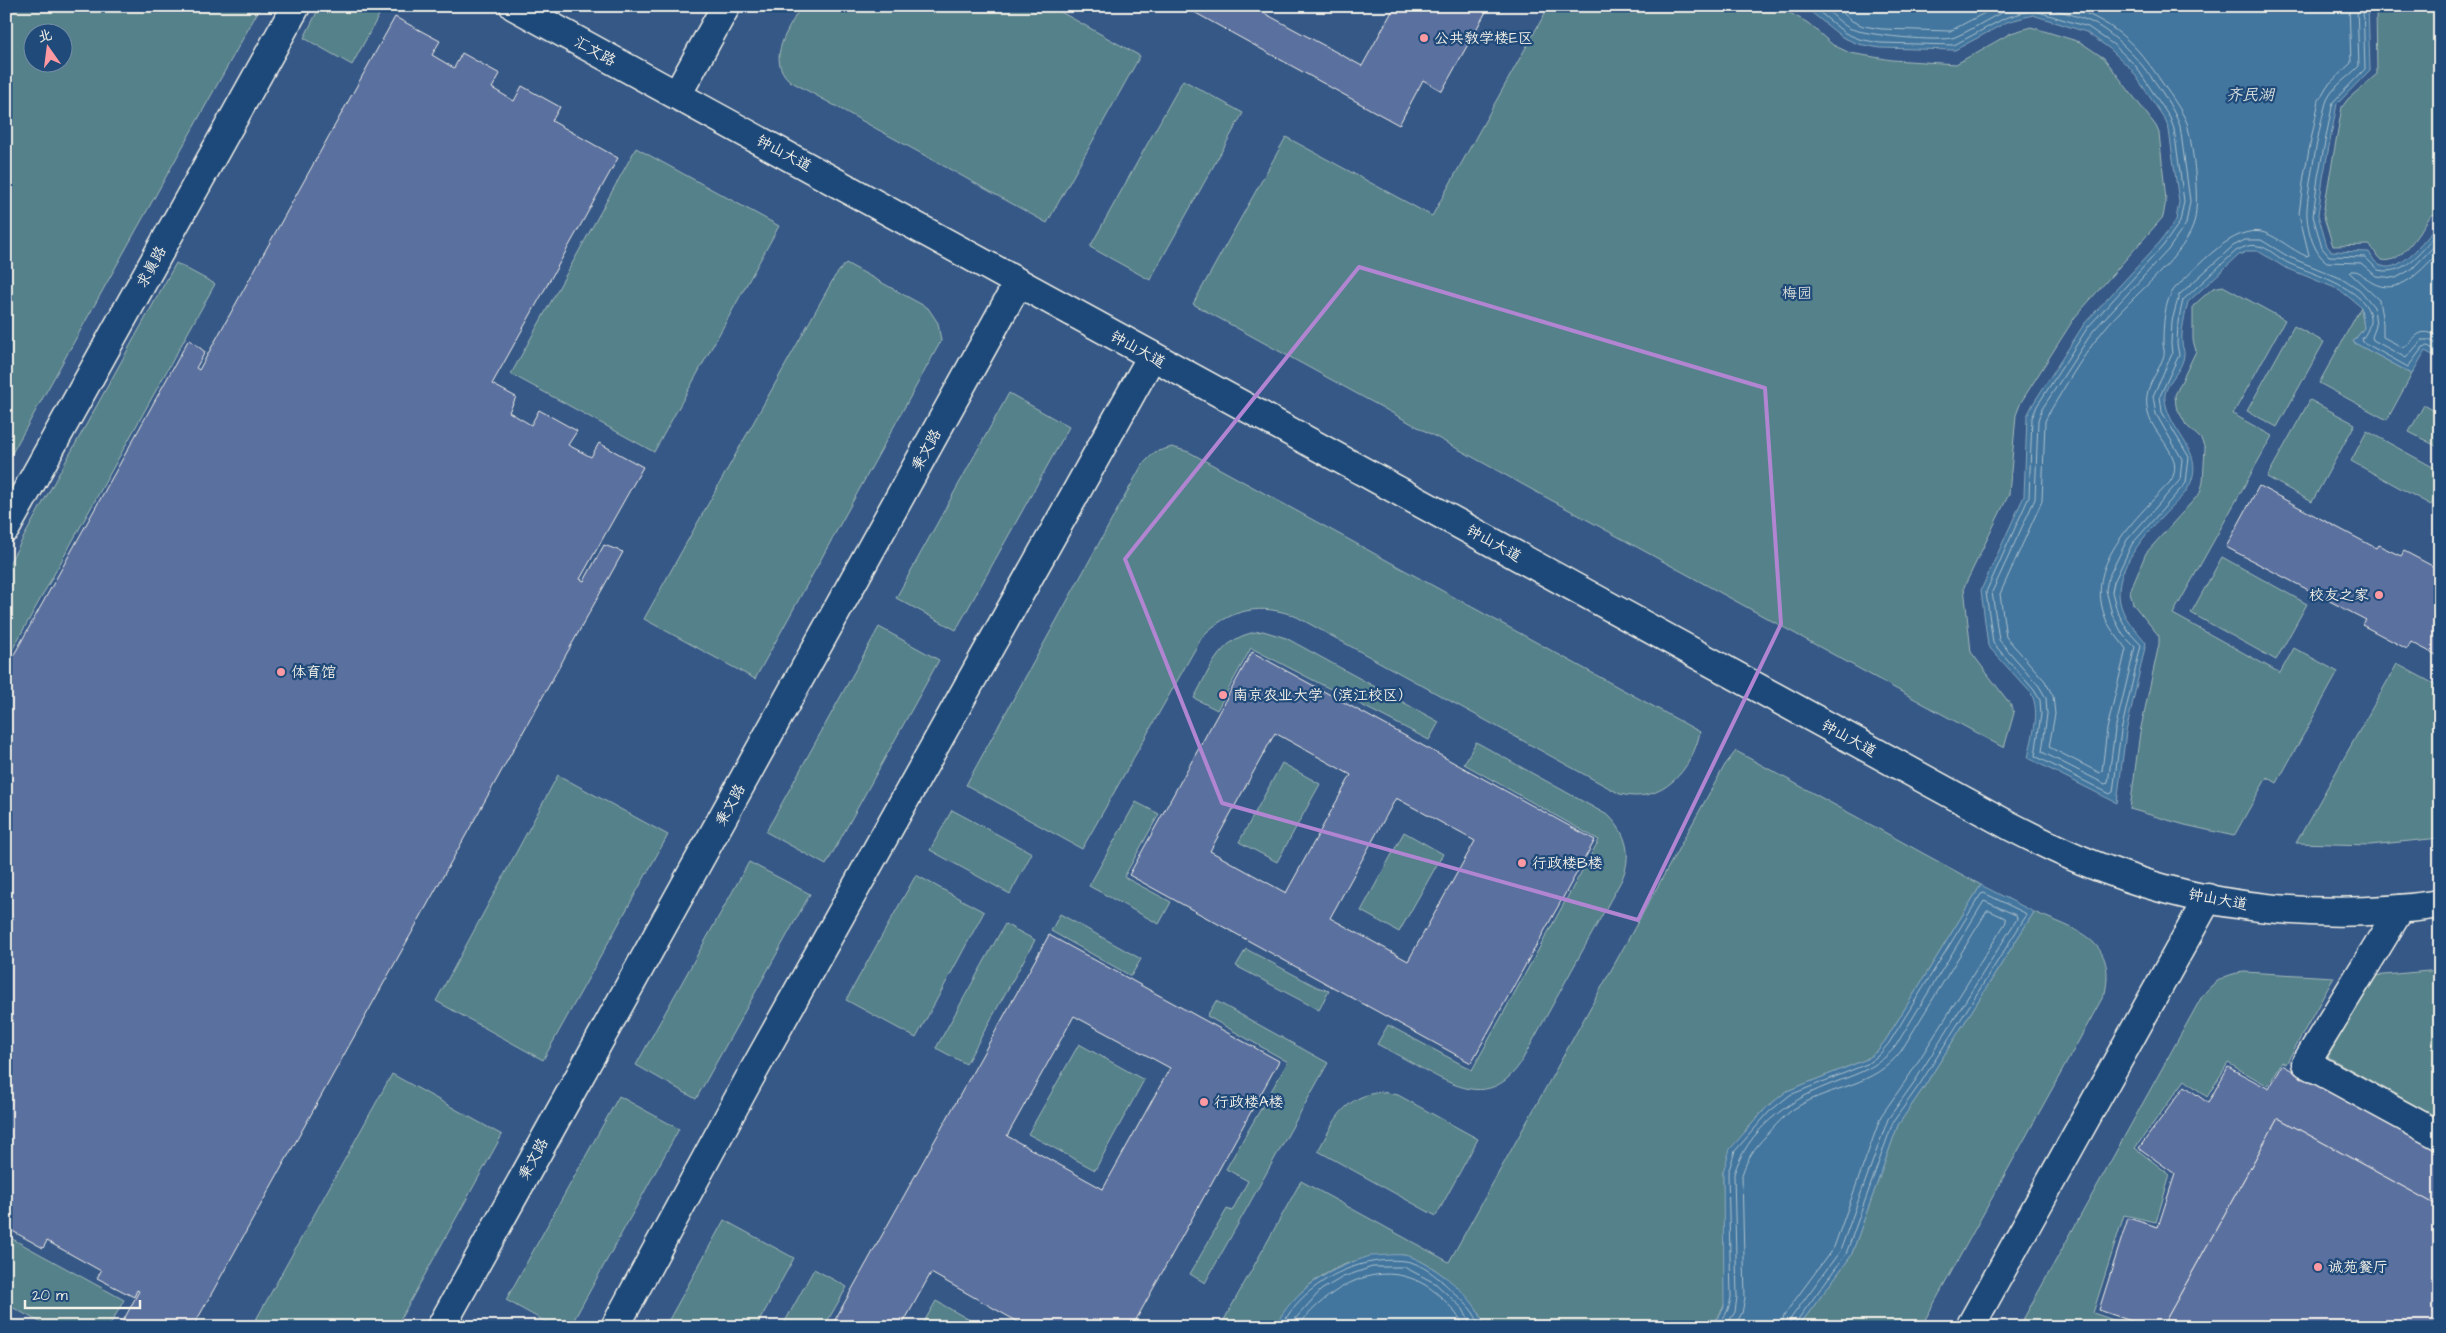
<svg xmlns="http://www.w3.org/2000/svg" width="2446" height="1333" font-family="'Architects Daughter','LXGW WenKai TC',sans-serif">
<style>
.built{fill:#355887;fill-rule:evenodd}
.green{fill:#55818a;stroke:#a4b9b9;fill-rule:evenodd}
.water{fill:#42769f;stroke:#89a7bc}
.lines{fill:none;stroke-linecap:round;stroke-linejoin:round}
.shore{stroke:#adc0cb;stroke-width:1}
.building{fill:#5a6f9f;stroke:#f4f1e8;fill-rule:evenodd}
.minor-casing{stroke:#f4f1e8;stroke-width:31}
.minor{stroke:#1f4a7a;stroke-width:28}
.marked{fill:none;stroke:#b185d1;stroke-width:4;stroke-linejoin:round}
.poi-dot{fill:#ff9aa2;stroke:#1f4a7a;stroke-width:2}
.labels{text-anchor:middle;stroke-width:4.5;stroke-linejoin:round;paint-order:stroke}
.poi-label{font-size:15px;fill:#f4f1e8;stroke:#1f4a7a;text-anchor:start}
.street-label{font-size:15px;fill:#f4f1e8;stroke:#1f4a7a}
.park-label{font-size:15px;fill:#dce0da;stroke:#1f4a7a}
.water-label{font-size:16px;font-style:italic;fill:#d9dfdd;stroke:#1f4a7a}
</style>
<rect width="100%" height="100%" fill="#1f4a7a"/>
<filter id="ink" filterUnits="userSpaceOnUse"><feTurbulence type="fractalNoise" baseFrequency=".02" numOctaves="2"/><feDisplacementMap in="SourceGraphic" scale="10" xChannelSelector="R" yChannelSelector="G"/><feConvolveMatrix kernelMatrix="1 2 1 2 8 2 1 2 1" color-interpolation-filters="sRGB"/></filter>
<g filter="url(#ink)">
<path class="built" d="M6,6H2440V1327H6ZM32,32H62V62H32Z"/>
<g class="green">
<path d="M6,6H261L6,464ZM32,32H62V62H32Z"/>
<path d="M320,6H384L352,65L304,38Z"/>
<path d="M801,6H1050L1140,56L1047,223L790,81C765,59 789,29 801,6Z"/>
<path d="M1549,6H1771L1792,14L1808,23L1833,45L1850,53L1892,60L1956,64L2011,33L2031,27L2080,42L2104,58L2156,126L2159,133L2166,200L2163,217L2075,317L2021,402L2016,415L2009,494L1964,587L1971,652L2010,704L2014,713L2004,748L1193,304L1286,137L1432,216Z"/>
<path d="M2376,6H2440V217L2432,214C2422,227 2402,266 2382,260C2376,258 2375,249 2369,245L2333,246L2323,214L2342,107L2348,99L2377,74Z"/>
<path d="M1183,80L1243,113L1150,280L1090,247Z"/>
<path d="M636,148L779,226L654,452L511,374Z"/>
<path d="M176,263L215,284L6,661V569Z"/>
<path d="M846,263L928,308L938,323L941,341L755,679L644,619L835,276Z"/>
<path d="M2223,286L2285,320L2233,414L2272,436L2173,614L2280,673L2294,648L2338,672L2277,783L2267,777L2234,836L2185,825L2130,809L2140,732L2159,644V636L2133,604L2130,591L2146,553L2200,493L2203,482L2205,448L2201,439L2186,425L2176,406L2175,395L2196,351L2193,340V306L2213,288Z"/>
<path d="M2361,307L2364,328L2353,342L2412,374L2387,420L2319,383Z"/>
<path d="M2294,326L2324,342L2277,427L2247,411Z"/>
<path d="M1009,393L1069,427L956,630L896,598Z"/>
<path d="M2310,400L2355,424L2312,502L2267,477Z"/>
<path d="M2424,405L2440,414V448L2409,432Z"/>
<path d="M2367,431L2440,471V490L2431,505L2351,461Z"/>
<path d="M1172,447L1189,452L1700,732C1692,770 1662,805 1620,794L1297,617C1262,602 1228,609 1202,637L1082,849L966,785L1142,465L1155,452Z"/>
<path d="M2222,557L2307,604L2276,660L2191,613Z"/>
<path d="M879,627L939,660L826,865L766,832Z"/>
<path d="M1263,631L1286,638L1439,722L1429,740L1251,648L1217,710L1194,698C1212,665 1221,635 1263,631Z"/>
<path d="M2397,664L2440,687V838L2370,845L2296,843Z"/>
<path d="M1476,742L1609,816C1627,834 1633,856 1621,881L1520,1064C1491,1106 1457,1088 1421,1068C1407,1060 1392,1052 1377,1044L1388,1025L1472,1070L1599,840L1464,764Z"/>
<path d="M1736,751L1981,885L1885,1041L1876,1052L1865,1060L1787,1091L1766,1108L1747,1128L1723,1172L1726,1296C1724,1311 1718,1318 1706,1327H1484C1482,1310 1467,1298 1456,1287C1443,1274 1426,1262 1408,1256C1403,1254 1395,1256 1389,1256C1343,1256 1297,1284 1275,1327H1220L1301,1181L1449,1262L1725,765Z"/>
<path d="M1282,763L1320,784L1277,862L1239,842Z"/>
<path d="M558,775L668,835L543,1060L436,1001Z"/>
<path d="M1136,802L1159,814L1124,877L1171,902L1159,924L1089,886Z"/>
<path d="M952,810L1032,853L1010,894L930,850Z"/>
<path d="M1404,832L1443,854L1399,932L1361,911Z"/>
<path d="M749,862L810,894L696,1099L636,1065Z"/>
<path d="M916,875L984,912L916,1038L846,1000Z"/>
<path d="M2034,912C2074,929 2117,939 2105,993L1921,1327H1798L1851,1256L1898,1125L1924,1087Z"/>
<path d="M1060,914L1141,959L1131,976L1051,931Z"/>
<path d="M1005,924L1035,940L966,1064L936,1048Z"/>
<path d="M1246,949L1317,987L1329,991L1319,1010L1236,966Z"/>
<path d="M2440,970V1119L2328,1057L2373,976Z"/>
<path d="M2244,972L2334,977L2286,1064L2282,1062L2268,1086L2228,1063L2207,1097L2185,1080L2135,1148L2170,1175L2156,1222L2124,1215L2093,1313L2134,1327H2019L2201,998C2212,982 2225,974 2244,972Z"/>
<path d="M1216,1001L1328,1063L1205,1283L1190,1274L1227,1209L1232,1211L1248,1181L1226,1169L1288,1062L1207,1016Z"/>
<path d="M1079,1044L1144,1080L1095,1170L1028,1134Z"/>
<path d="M392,1074L502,1135L396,1327H252Z"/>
<path d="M1382,1092L1398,1095L1478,1139L1436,1216L1318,1151C1335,1120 1343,1096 1382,1092Z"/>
<path d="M619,1096L679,1129L570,1327H555L506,1300Z"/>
<path d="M724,1220L794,1258L756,1327H665Z"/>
<path d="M7,1236L124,1300L109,1327H49L6,1304Z"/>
<path d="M814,1269L847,1287L824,1327H782Z"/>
<path d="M936,1301L982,1327H921Z"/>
</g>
<g class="water">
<path d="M1800,6H2368L2370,70L2337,104L2323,178L2318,215L2327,246L2331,251L2369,252C2372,257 2375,264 2382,266C2401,274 2428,236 2440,223V359L2425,351L2412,374L2353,342L2364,328L2361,307L2340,290L2284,267L2258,251H2248L2239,255L2188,302C2185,315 2181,330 2182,343C2182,347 2185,351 2184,354C2184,370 2163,384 2165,399C2169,436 2212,453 2185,493C2159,521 2106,567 2122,609C2127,623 2138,631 2146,643L2126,732L2117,803L2028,758C2032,736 2041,713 2031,693L1988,646L1981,590L2024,496L2027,416L2033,404L2084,324L2160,242L2176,220L2179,202L2169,130L2166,121L2131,69L2110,49L2086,32L2033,15L2007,22L1955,50L1880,48L1858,44L1842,37L1811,12Z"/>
<path d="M1981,885L2034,912L1924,1087L1898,1125L1851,1256L1798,1327H1705L1718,1318L1724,1308L1723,1172L1730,1149L1766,1108L1787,1091L1865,1060L1876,1052L1885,1041Z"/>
<path d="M1370,1256C1381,1256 1398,1253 1409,1256C1434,1265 1480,1299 1484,1327H1275C1295,1287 1330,1269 1370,1256Z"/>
</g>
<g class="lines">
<g class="shore">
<path d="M1812,6L1845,33L1859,39L1880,43L1954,45L2005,18L2032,10L2088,27L2114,45L2135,65L2170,118L2174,129L2184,201L2180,222L2163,246L2088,327L2037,406L2032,418L2029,497L1986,592L1993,643L2034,690L2040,700L2041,714L2035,756L2110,794L2113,792L2121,731L2141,645L2128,631L2117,611L2112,592L2114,582L2132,544L2186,483L2189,457L2162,412L2160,396L2179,355L2177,344L2178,322L2183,300L2236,251C2244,247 2250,244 2258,246C2268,247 2278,258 2288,263C2314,275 2396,296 2362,339L2363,342L2408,367L2423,347L2428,346L2440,353"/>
<path d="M1823,6C1831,13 1840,23 1849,28C1863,35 1942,43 1955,37C1977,28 1996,12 2020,6"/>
<path d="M1835,6L1852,21L1863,26L1882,29L1950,31L1998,6"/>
<path d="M2043,6C2059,11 2076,15 2091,22C2125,38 2167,91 2180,126L2190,201L2186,224L2168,250L2093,331L2042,409L2038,420L2035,499L1992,592L1999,640L2039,686L2046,698L2047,714L2042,752L2105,784L2108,783L2115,730L2135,647L2123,635L2112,614L2106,590L2108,578L2127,540L2180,480L2182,459L2156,414L2153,396L2172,354L2171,344L2172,321L2179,295L2233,246L2245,240H2261L2289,257L2345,280L2360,290L2374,307L2376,326L2372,337L2373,340L2406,358L2422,340H2429L2440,346"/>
<path d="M2067,6C2114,22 2136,43 2163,84C2172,97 2181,109 2187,123C2193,147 2201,204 2193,226C2181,261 2122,304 2099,336C2080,360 2065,387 2049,413L2045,421L2042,501L2000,594L2006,637L2045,681L2053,696L2055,714L2049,747L2100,773L2102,771L2107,729L2126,649C2119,638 2108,628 2104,614C2086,561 2138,517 2170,482C2187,457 2153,436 2148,413C2142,386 2157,378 2164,355C2165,351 2163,347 2163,343C2163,327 2164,300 2175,288C2196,269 2234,222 2265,233C2279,238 2292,250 2306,256L2309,255L2299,214L2304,175L2319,100L2327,86L2351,63L2349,6"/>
<path d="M2357,6L2359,66C2349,77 2333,86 2327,100C2321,116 2305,201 2307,217C2308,231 2314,254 2327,262L2361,263L2376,276L2396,278L2412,269L2440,240"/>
<path d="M2363,6L2365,69L2333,102L2318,177L2313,216L2322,248L2329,256L2365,257L2378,270C2406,277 2423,248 2440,231"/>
<path d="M2440,251C2423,268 2399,299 2371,282C2364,278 2361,270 2352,271L2350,273L2379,300L2383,323V337L2404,348C2417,336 2419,326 2440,337"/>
<path d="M1281,1327C1303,1283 1357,1255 1405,1261C1420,1262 1442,1280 1452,1291C1462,1300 1477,1312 1479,1327"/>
<path d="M1288,1327L1321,1290L1343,1277L1372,1267H1404L1435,1283L1463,1309L1472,1327"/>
<path d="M1297,1327C1349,1263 1418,1250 1465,1327"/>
<path d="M1714,1327C1725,1319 1729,1310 1731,1297L1728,1173L1735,1151L1769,1112L1790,1095L1867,1064L1879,1055L1889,1043L1981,894L1984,893L2025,913L2026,916L1920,1084L1893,1122L1846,1254L1796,1322L1795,1327"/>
<path d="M1725,1327L1735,1312L1737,1297L1734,1174C1747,1131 1786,1102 1826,1086C1852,1075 1876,1070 1895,1047L1984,901L2016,915L2017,919L1915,1081L1888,1119L1840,1251L1791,1318L1788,1327"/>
<path d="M1734,1327L1742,1313L1745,1298L1742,1175C1747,1159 1754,1148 1766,1136C1775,1126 1785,1114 1797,1107C1833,1085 1874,1087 1901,1051L1987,911H1990L2005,918L2006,922L1909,1076L1881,1116L1834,1247L1784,1315L1781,1327"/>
</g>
</g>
<g class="building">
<path d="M1183,6H1251L1362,66L1395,6H1480L1487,10L1442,91L1423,80L1399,125Z"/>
<path d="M395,17L440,41L432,55L454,68L462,53L500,74L492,88L514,101L522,86L560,107L552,121L618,158L492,384L516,397L509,412L531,425L539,410L577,431L568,445L591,457L599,443L643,467L580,579L584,581L604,545L623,552L193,1327H120L139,1291L137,1290L134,1297L97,1278L101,1271L47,1241L43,1248L7,1228L11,1221L6,1218V669L189,339L205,352L196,368L199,370Z"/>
<path d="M2259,486L2376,548L2378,545L2401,556L2404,551L2440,570V657L2411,642L2407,649L2362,625L2366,620L2226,547Z"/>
<path d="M1252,652L1595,840L1471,1063L1129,875ZM1275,733L1351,775L1286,893L1210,851ZM1396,798L1475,841L1408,961L1330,918Z"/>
<path d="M1049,935L1279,1061L1132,1327H1027L931,1273L901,1327H831ZM1074,1016L1170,1068L1103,1189L1007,1136Z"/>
<path d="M2282,1065L2440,1151V1207L2278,1118L2162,1327H2139L2140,1324L2099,1310L2128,1218L2158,1227L2175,1174L2139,1148L2185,1086L2208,1103L2228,1067L2269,1089Z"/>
<path d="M2278,1118L2440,1207V1327H2162Z"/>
</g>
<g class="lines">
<defs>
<g id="minor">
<path d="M514,6L2010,826C2041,842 2073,858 2107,870C2210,910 2330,921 2440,904"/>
<path d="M677,95L726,6"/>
<path d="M6,528L296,6"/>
<path d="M2400,909L2306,1063L2440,1136"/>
<path d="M441,1327L1018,283"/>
<path d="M615,1327L748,1081L1152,356"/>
<path d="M1970,1327L2208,898"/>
</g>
</defs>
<use href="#minor" class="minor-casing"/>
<use href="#minor" class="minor"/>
</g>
</g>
<path class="marked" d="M1359,267L1765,388L1781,624L1638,920L1222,803L1125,559Z"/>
<g class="poi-dot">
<circle cx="1424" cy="38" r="5"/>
<circle cx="2379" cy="595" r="5"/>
<circle cx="281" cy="672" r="5"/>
<circle cx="1223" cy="695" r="5"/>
<circle cx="1522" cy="863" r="5"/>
<circle cx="1204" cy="1102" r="5"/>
<circle cx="2318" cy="1267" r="5"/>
</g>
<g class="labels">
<g class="poi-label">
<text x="1434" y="43">公共教学楼E区</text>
<text x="2369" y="600" text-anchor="end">校友之家</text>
<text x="291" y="677">体育馆</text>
<text x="1233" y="700">南京农业大学（滨江校区）</text>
<text x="1532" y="868">行政楼B楼</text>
<text x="1214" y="1107">行政楼A楼</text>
<text x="2328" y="1272">诚苑餐厅</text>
</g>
<g class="street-label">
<text transform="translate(595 51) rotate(29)" y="5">汇文路</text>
<text transform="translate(784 153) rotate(28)" y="5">钟山大道</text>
<text transform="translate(151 267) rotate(-61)" y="5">求真路</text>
<text transform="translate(1138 349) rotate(29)" y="5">钟山大道</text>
<text transform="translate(926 450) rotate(-61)" y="5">秉文路</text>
<text transform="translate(1494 543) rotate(29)" y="5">钟山大道</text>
<text transform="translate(1849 738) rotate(29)" y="5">钟山大道</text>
<text transform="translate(730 805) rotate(-61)" y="5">秉文路</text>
<text transform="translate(2218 899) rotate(11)" y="5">钟山大道</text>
<text transform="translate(533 1159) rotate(-61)" y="5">秉文路</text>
</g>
<g class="park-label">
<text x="1797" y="298">梅园</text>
</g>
<g class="water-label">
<text x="2250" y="100">齐民湖</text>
</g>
</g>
<rect width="2446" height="1333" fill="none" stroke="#1f4a7a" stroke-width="25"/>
<rect x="12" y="12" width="2421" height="1308" fill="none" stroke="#f4f1e8" stroke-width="2" filter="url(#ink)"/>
<g transform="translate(48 48) rotate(346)"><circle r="24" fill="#1f4a7a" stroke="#748da6"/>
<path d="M0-4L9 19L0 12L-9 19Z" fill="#ff9aa2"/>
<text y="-8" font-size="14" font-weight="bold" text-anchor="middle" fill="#f4f1e8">北</text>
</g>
<path d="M25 1300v8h115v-8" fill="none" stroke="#f4f1e8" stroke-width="2.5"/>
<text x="32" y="1300" font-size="15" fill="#f4f1e8" stroke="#1f4a7a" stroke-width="4" paint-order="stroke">20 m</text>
</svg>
